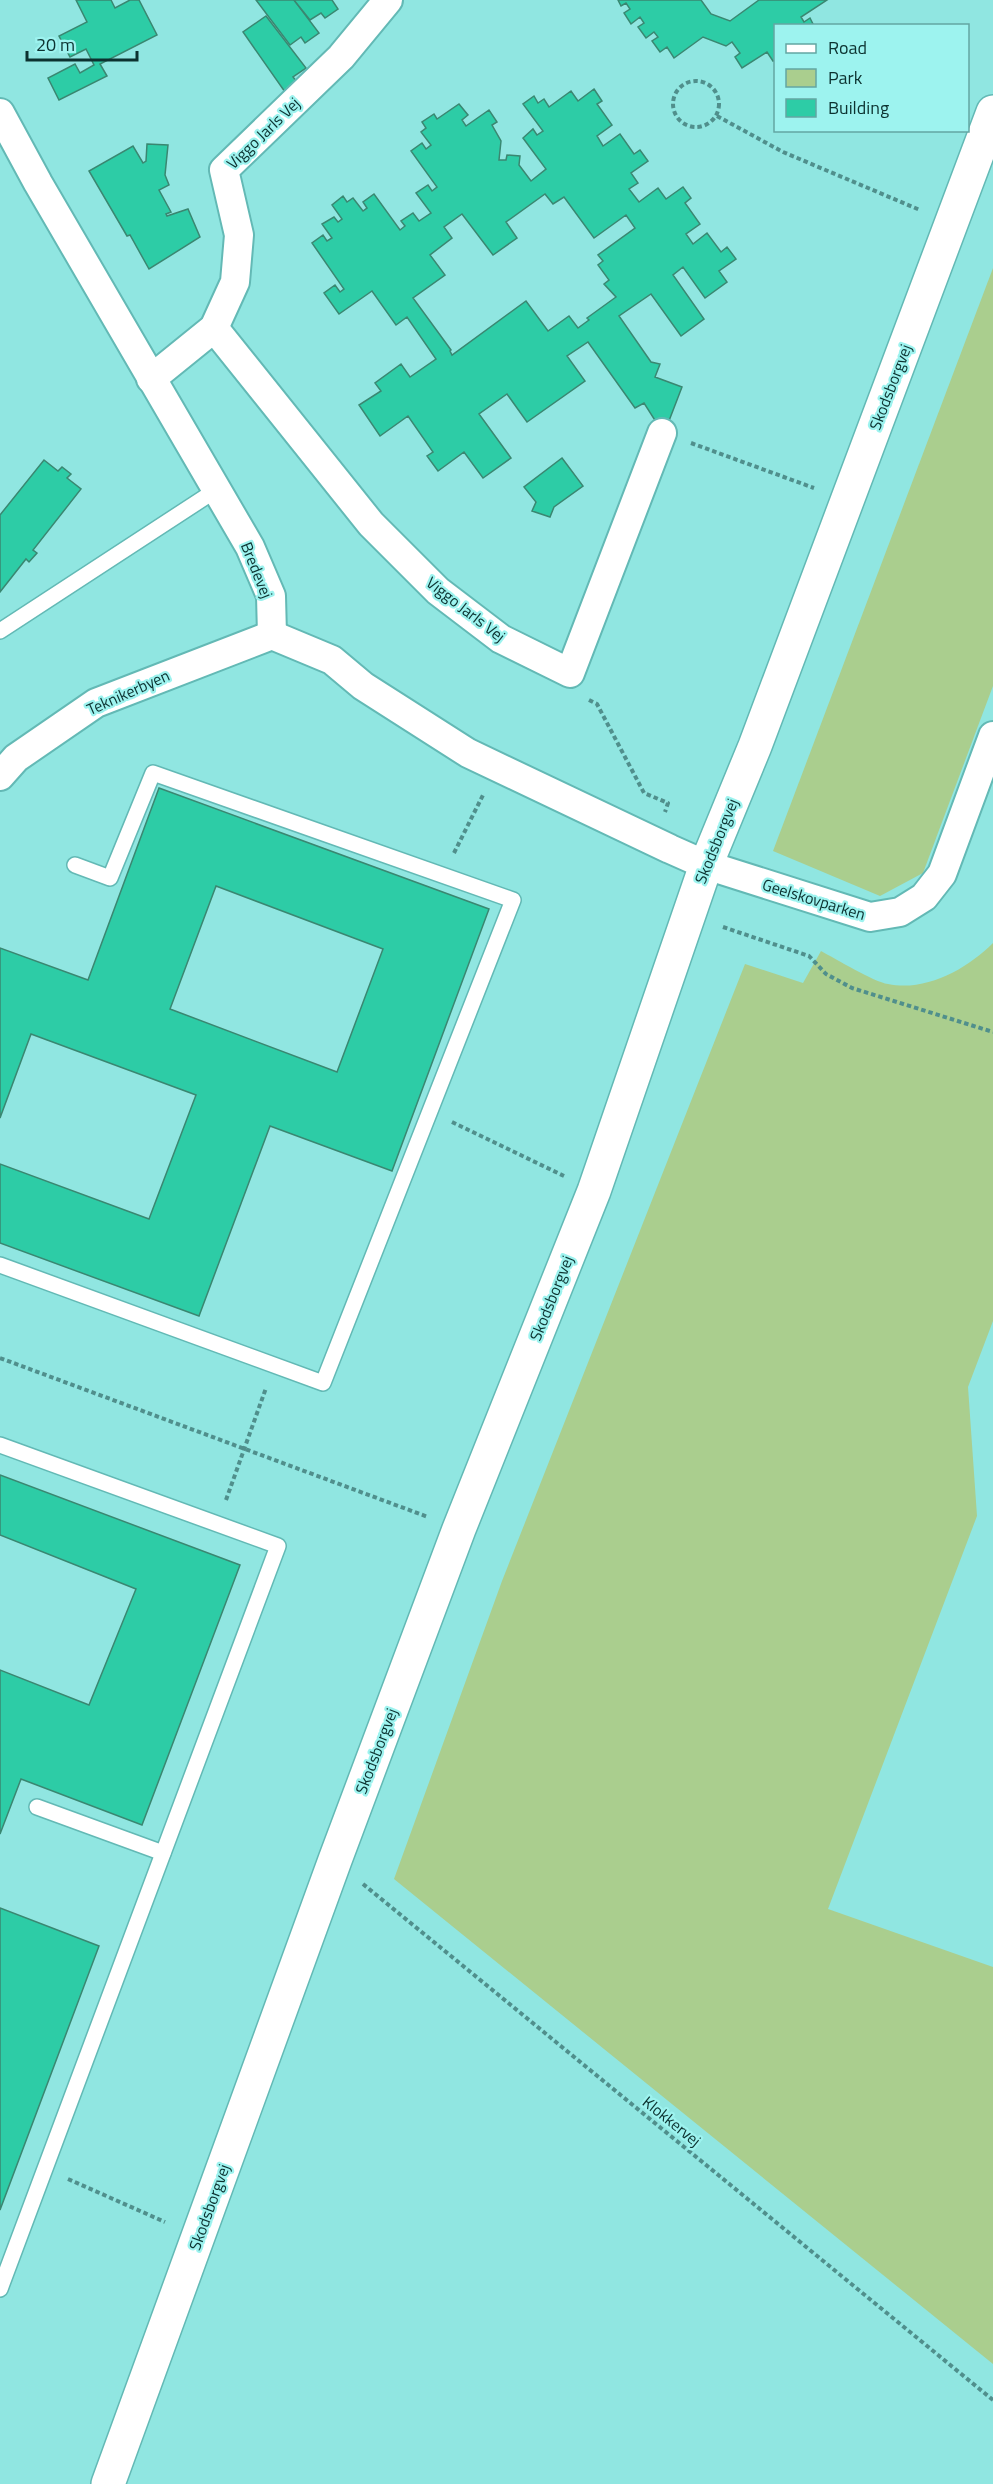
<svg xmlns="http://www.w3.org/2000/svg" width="993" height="2484" font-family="'Titillium Web',sans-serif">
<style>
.green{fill:#aace8e}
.building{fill:#2dcca6;stroke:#3a8771;stroke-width:1.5;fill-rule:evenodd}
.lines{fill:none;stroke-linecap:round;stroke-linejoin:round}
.service-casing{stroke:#63b9b5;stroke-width:18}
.minor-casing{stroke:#63b9b5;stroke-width:32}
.tertiary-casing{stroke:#63b9b5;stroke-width:36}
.path{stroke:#508f8c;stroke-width:4;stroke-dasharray:4.5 3;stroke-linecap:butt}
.service{stroke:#fff;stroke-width:15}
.minor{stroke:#fff;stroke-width:28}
.tertiary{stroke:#fff;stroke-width:33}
.labels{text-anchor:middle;stroke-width:4.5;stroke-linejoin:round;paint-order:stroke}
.street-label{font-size:16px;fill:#0c3230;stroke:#9df3ef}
</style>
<rect width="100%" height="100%" fill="#90e6e1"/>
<g class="green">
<path d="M993,268V686L923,873L880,896L773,851Z"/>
<path d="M993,943V1321L968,1387L977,1516L828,1909L993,1967V2364L394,1879L502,1581L745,964L803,983L821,951C836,959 874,982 888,984C926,992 967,969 993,943Z"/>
</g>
<g class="building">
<path d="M76,0H111L115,8L130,0H139L157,35L100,64L107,76L59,100L48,78L75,64L80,73L94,65L86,49L70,57L59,36L87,22Z"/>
<path d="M256,0H294L319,33L305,43L301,37L290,45Z"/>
<path d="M294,0H332L338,9L325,18L321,13L310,20Z"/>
<path d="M618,0H701L711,14L730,21L759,0H827L801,17L804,22L810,18L814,26H776V60L773,61L767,52L742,68L735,57L740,53L732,42L726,46L703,37L674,58L667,47L660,52L652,41L658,37L654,32L646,38L638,27L644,23L640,17L631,24L624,13L630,9L626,3L621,6Z"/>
<path d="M266,16L306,68L293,77L298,83L285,92L243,32Z"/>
<path d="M594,89L602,101L597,104L612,125L597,136L603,146L620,134L634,154L640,150L648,161L631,173L638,183L629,189L639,202L658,188L666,199L683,187L691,198L685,203L700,224L686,234L693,244L707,233L721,252L727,247L736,259L719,271L727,282L705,298L683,267L673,275L704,319L681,336L651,294L619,316L651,362L660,364L655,377L682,387L667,426L656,422L644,403L635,408L588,342L567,356L585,381L527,422L507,394L479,414L511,458L483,478L464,452L438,471L427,456L433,452L408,416L380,436L359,405L381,391L375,383L401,364L410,377L436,359L407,317L396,325L372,291L339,314L324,293L335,285L340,292L344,289L312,243L323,235L327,241L332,238L322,224L334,217L338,222L342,219L332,205L343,196L347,202L353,198L363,211L367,208L363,202L374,194L400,230L405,226L401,221L413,213L419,221L431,213L416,193L428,185L432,191L437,187L411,151L422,143L426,149L431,145L421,132L426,128L422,122L434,114L437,119L459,104L468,115L462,120L466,126L489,110L497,122L492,125L501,141L499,160H506L507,155L520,156L519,165L531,181L546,169L523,138L533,129L537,135L543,131L523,104L534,96L538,103L544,99L549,107L571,91L578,101ZM545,194L553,204L564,197L594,238L626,215L635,228L598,255L603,261L598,265L609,280L604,284L616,297L587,318L589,320L578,328L569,316L548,331L526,301L452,355L450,351L451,350L413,298L445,275L430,255L452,238L444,227L462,214L493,255L517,238L506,222Z"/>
<path d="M147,144L168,145L165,175L169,185L159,190L171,212L166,214L167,216L188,209L200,237L149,269L130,235L127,236L89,171L133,146L143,163L146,161Z"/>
<path d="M562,458L583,486L554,507L550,517L532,511L536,502L524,487Z"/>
<path d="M44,460L58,471L62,467L71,474L67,478L81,489L33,550L37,553L29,562L26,559L0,592V515Z"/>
<path d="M159,788L489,909L392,1171L270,1126L199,1316L0,1243V1164L149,1219L196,1095L31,1034L0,1118V948L88,980ZM216,886L383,949L337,1072L170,1009Z"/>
<path d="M0,1475L240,1565L142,1825L21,1779L0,1834V1670L89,1705L136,1589L0,1535Z"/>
<path d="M0,1908L99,1946L0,2210Z"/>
</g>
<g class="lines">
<defs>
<g id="service">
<path d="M0,631L216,490"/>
<path d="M0,1265L323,1383L513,900L153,773L110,878L75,865"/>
<path d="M0,1445L278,1546L0,2289"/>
<path d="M37,1807L163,1853"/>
</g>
<g id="minor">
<path d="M0,113L38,183L250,547L271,596L272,635"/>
<path d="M214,328L371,524L438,591L501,639L570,673L662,433"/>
<path d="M151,379L214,328L235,282L239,235L224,170L341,57L388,0"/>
<path d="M272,635L332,660L363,686L468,753L670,849L706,865L870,917L900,912L924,897L942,874L993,736"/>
<path d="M0,776L16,758L96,703L272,635"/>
</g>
<path id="tertiary" d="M108,2484L335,1860L459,1529L594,1191L706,865L755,746L993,112"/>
</defs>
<use href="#service" class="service-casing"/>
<use href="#minor" class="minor-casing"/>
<use href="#tertiary" class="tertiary-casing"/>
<g class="path">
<circle cx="696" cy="104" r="23"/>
<path d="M717,116L783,152L920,210"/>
<path d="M691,443L814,488"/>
<path d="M589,700L597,704L644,793L668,803L665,812"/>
<path d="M454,853L483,795"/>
<path d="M723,927L809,956L826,974L852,988L993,1032"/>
<path d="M452,1122L564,1176"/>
<path d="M0,1358L428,1517"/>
<path d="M226,1500L266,1388"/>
<path d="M363,1884L993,2400"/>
<path d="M68,2179L165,2222"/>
</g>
<use href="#service" class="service"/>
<use href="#minor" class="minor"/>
<use href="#tertiary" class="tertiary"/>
</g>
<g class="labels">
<g class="street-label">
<text transform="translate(263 133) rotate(-44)" y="6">Viggo Jarls Vej</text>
<text transform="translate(890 387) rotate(-69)" y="6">Skodsborgvej</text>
<text transform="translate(257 570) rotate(68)" y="6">Bredevej</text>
<text transform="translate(466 609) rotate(38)" y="6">Viggo Jarls Vej</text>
<text transform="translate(128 692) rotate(-24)" y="6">Teknikerbyen</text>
<text transform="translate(716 841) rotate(-68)" y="6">Skodsborgvej</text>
<text transform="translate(814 899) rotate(17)" y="6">Geelskovparken</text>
<text transform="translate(551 1298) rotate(-68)" y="6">Skodsborgvej</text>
<text transform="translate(376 1751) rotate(-69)" y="6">Skodsborgvej</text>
<text transform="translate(672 2121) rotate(39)" y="6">Klokkervej</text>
<text transform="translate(209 2207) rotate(-70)" y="6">Skodsborgvej</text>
</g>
</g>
<rect x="774" y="24" width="195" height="108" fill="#9df3ef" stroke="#63a6a3" stroke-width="1.5"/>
<rect x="786" y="44" width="30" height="9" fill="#ffffff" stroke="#63a6a3" stroke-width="1.5"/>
<text x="828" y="54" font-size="18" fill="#0c3230">Road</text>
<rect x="786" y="69" width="30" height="18" fill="#aace8e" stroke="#63a6a3" stroke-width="1.5"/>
<text x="828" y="84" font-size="18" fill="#0c3230">Park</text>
<rect x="786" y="99" width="30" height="18" fill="#2dcca6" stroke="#63a6a3" stroke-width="1.5"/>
<text x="828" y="114" font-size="18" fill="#0c3230">Building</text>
<path d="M27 51v9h110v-9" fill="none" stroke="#0c3230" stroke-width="3"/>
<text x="36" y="51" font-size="18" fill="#0c3230" stroke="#9df3ef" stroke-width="4.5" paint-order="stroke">20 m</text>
</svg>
